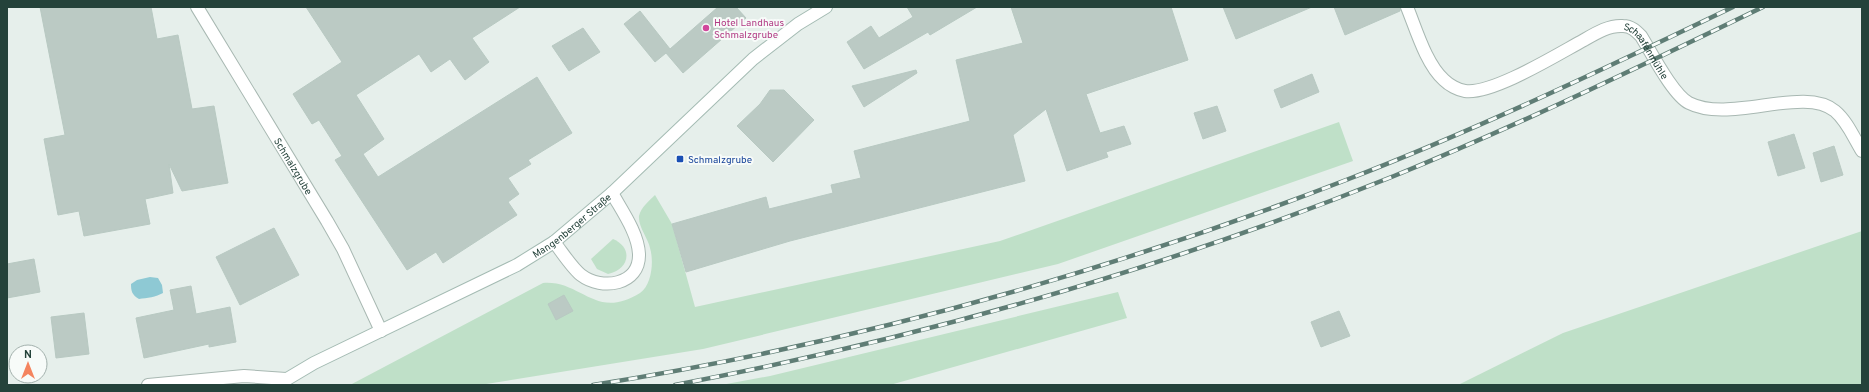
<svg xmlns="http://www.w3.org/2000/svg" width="1869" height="392" font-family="Overpass,sans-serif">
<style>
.green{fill:#bfe0c8}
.water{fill:#8ec9d4}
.building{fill:#bbcac4;stroke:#b8c9c2}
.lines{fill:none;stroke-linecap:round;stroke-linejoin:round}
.lane-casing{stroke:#a8b8b2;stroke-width:14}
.street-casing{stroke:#a8b8b2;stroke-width:14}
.secondary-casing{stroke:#a4bbb3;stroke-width:14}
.lane{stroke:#fff;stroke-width:12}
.street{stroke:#fff;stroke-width:12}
.secondary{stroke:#fff;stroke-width:12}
.rail-casing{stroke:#5f7d75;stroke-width:4.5}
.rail{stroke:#f7fbf9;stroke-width:3;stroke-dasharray:9;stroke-linecap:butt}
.hotel-dot{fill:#d1479c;stroke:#f7fbf9;stroke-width:1.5}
.transit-dot{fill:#1a4fb4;stroke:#f7fbf9;stroke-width:1.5}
.labels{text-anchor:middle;stroke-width:4;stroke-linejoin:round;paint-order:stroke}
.hotel-label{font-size:10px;fill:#b23c85;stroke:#f7fbf9;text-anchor:start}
.street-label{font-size:10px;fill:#24423a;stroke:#f7fbf9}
.transit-label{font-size:10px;fill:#164399;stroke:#f7fbf9;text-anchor:start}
</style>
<rect width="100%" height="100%" fill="#e6efeb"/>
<g class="green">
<path d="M1339,122L1353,161L1058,264L703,349L480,385H350L543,283C582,280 595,321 640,293C652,285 654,261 650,248C648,238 638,227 639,216C641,207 649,201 655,195L672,224L695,307L1000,241Z"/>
<path d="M1862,231V385H1458L1563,333Z"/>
<path d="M613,239C634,248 629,270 608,274L597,269L591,259Z"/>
<path d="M1118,292L1127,318L890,385H721L770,376Z"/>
</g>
<path class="water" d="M150,277L158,278L162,285L163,293C156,297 147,298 139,299C132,295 131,291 131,284L137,280Z"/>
<g class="building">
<path d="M40,7H151L157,39L178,35L192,109L214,106L228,183L182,191L169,164L173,193L145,199L150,224L84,236L79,211L58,215L44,139L65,135Z"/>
<path d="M306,7H520L472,38L489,62L465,80L450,59L431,72L419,54L356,95L384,139L363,154L378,177L537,77L572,133L528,160L531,164L508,178L519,194L508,202L517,215L443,263L436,252L407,270L335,160L342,156L319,120L312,124L293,94L342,62Z"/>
<path d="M718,7H736L746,18L683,73L666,53L655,62L624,24L640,11L670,49Z"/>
<path d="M907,7H977L930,35L928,32L864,69L847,42L871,26L879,38L913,17Z"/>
<path d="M1011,7H1171L1188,60L1086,94L1100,133L1124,126L1131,144L1106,152L1108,157L1067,171L1046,109L1013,135L1025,181L790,241L686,272L672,224L766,197L769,209L833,193L831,185L861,178L854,151L970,121L956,60L1023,43Z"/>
<path d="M1223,7H1312L1236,39Z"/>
<path d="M1334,7H1400V11L1345,35Z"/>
<path d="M583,28L600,52L569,71L552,46Z"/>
<path d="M916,70L917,73L864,107L852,86Z"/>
<path d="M1312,74L1319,92L1281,108L1274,90Z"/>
<path d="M770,90H784L814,120L773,162L737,126L760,104Z"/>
<path d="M1217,106L1226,131L1203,139L1194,113Z"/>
<path d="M1794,134L1805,168L1778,176L1768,142Z"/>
<path d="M1834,146L1843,175L1821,182L1813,153Z"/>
<path d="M274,228L299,275L240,305L216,257Z"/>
<path d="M34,259L40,292L7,298V264Z"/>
<path d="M191,286L196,314L230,307L236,342L209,347V344L144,358L136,318L174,310L170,290Z"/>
<path d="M564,295L573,311L556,320L548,304Z"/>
<path d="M1339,311L1350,336L1321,347L1311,322Z"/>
<path d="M84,313L89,354L56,358L51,317Z"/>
</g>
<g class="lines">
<defs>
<path id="lane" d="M148,385L244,376L286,379"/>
<g id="street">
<path id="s1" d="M197,7L327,221L343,249L381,331"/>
<path id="s2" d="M1407,7C1416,29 1426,64 1444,80C1449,85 1458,90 1465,91C1492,95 1558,54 1584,40C1596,33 1609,25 1623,26C1631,26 1636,31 1641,36C1651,52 1673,95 1689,103C1730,124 1804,85 1835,111C1847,121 1854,138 1862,151"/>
<path d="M554,242C562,252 572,268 581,275C602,291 640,285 639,254C638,233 622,211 612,193"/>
</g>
<g id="secondary">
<path id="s3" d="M277,385L314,363L517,265L554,242L612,193L753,59L798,24L826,7"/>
</g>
</defs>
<use href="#lane" class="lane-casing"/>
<use href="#street" class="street-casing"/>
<use href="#secondary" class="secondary-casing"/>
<use href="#lane" class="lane"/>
<use href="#street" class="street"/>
<use href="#secondary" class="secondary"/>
<defs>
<g id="rail">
<path d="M593,385C851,344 1103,274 1346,180C1478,129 1606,68 1733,7"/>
<path d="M675,385C921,338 1161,270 1394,176C1519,125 1641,66 1763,7"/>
</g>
</defs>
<use href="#rail" class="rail-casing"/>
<use href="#rail" class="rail"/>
</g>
<circle class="hotel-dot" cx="706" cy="28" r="4"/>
<rect class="transit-dot" x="676" y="155" width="8" height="8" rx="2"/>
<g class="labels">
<g class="hotel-label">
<text x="714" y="26">Hotel Landhaus<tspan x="714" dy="12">Schmalzgrube</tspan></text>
</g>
<g class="street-label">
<text dy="4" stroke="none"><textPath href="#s2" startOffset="315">Schaafenmühle</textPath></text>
<text dy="4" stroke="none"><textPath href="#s1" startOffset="186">Schmalzgrube</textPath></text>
<text dy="4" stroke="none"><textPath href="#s3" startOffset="336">Mangenberger Straße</textPath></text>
</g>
<g class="transit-label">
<text x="688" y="163">Schmalzgrube</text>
</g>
</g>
<rect width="1869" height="392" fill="none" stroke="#24423a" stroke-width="16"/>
<g transform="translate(28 364)"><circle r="19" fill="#f7fbf9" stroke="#a3b1ad"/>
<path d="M0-3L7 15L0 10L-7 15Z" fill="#f4845f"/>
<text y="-6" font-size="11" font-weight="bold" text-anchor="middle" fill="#24423a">N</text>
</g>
</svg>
